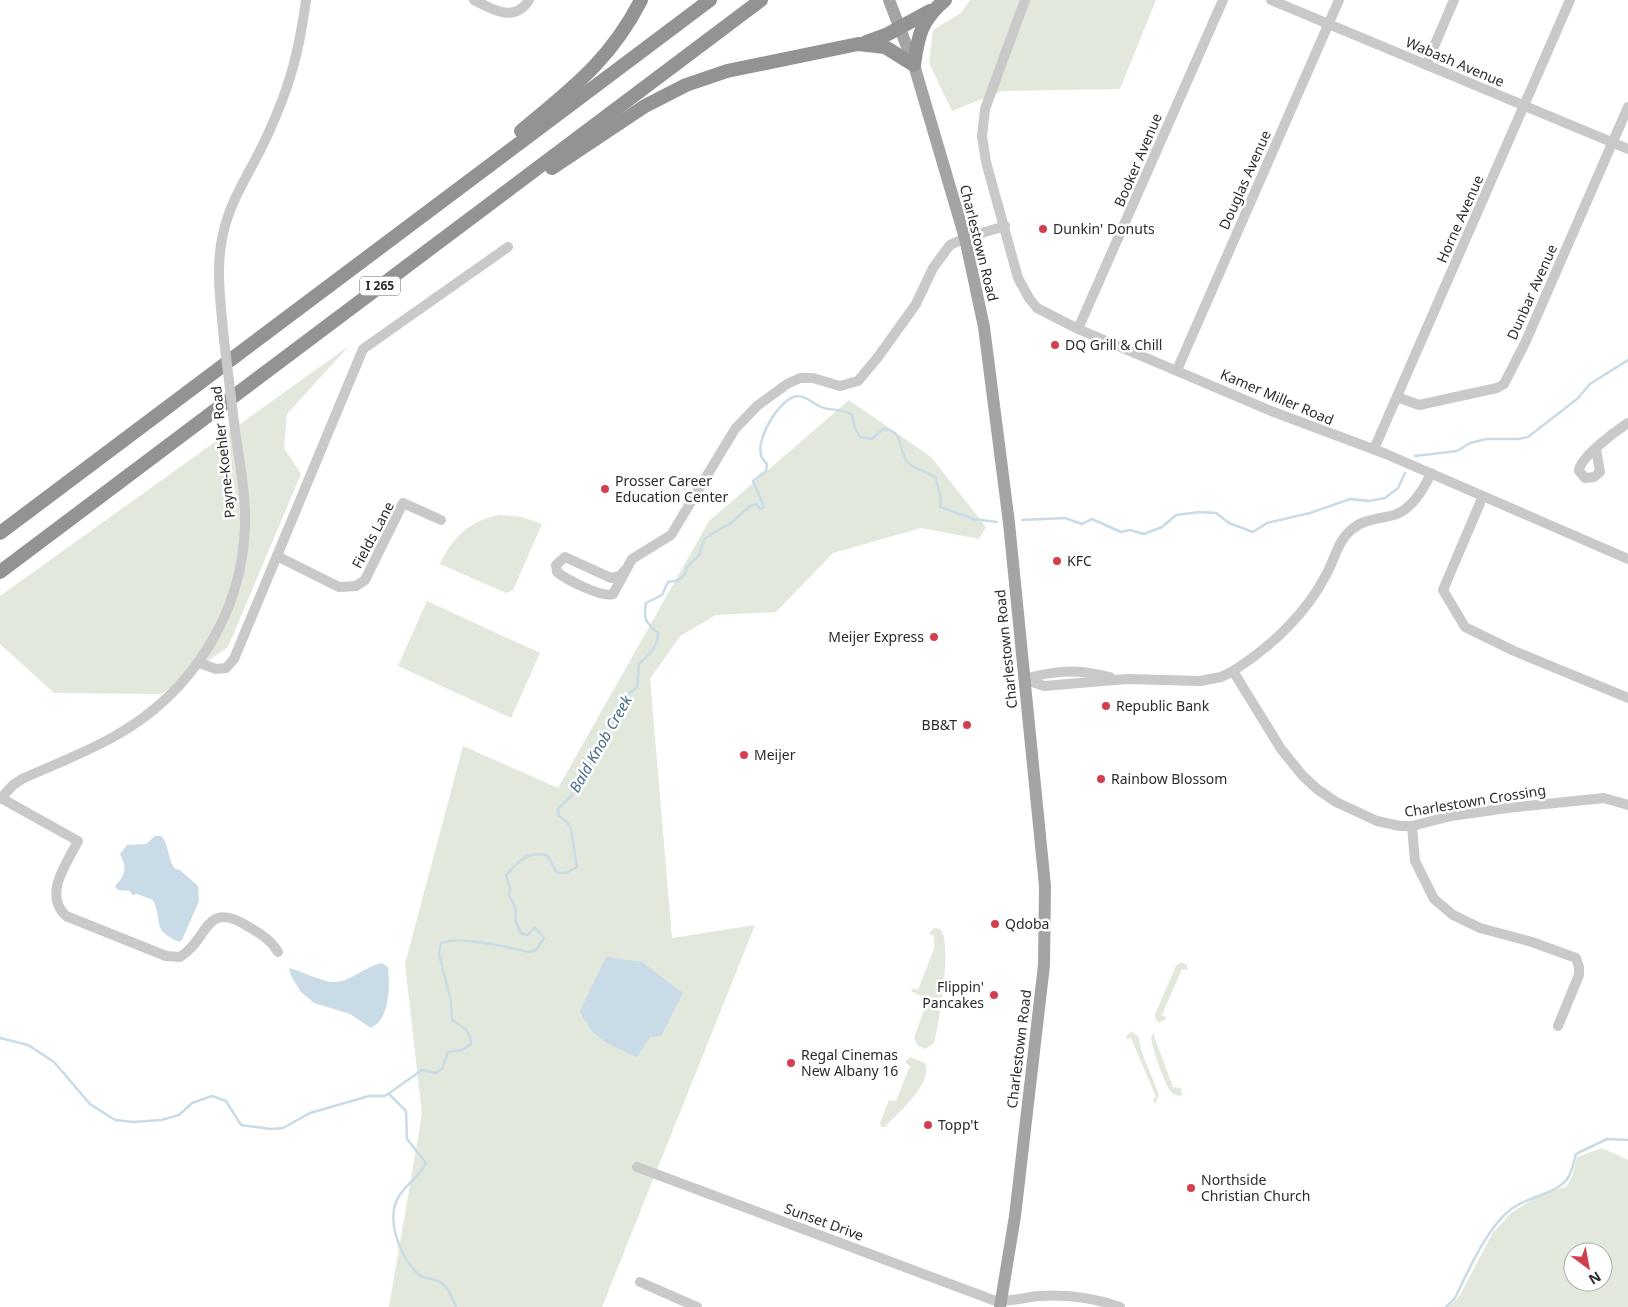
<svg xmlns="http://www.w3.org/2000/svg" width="1628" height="1307" font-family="'Noto Sans',sans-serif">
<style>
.green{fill:#e2e8db;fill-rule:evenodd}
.water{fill:#c9dbe6}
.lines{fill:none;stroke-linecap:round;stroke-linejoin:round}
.stream{stroke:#c9dbe6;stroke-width:2.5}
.minor{stroke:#c9c9c9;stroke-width:10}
.major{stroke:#a4a4a4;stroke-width:12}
.highway{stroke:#939393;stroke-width:14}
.minor-bridge{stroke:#c9c9c9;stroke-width:10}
.poi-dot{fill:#d1404c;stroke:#fff;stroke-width:2}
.labels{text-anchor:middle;stroke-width:5;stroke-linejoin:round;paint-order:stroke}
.shield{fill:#fff;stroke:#6b6b6b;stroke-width:1}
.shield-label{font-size:12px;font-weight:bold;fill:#2c2c2c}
.street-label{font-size:14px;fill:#2c2c2c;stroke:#fff}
.poi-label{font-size:14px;fill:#2c2c2c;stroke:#fff;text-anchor:start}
.water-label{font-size:15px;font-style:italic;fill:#446c85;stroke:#fff}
</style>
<rect width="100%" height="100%" fill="#fff"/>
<g class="green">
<path d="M970,0H1156L1120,89L1002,91L952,111L929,63L933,30L961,13Z"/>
<path d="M349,346L287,414L284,448L301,474L228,647L161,694L54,693L0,644V596Z"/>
<path d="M849,400L931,457L986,527L979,539L921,528L833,553L776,612L716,615L680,636L650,679L672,938L755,925L602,1307H389L422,1114L405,964L463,746L558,788L709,521Z"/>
<path d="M499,515L522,517L542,524L513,590L506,593L440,564C452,538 470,520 499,515Z"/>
<path d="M427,601L540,653L511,718L398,666Z"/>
<path d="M934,928L940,929C953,942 939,1023 934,1043L925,1049L917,1045L914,1038L927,1002L923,997L911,991L913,988L918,990L934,949V935L929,934Z"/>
<path d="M1181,962L1187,965L1188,970L1182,969L1162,1015L1167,1018L1159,1023L1155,1018V1014L1176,966Z"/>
<path d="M1155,1031L1154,1036L1173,1087L1181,1088L1182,1096C1178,1096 1175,1095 1171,1092C1164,1083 1152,1048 1151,1037Z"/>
<path d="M1132,1032L1139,1037L1141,1050L1159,1095L1155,1104L1153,1100L1156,1097L1131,1038L1126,1039L1127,1035Z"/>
<path d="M910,1057L925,1063C934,1083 897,1113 885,1127H881L880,1123L889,1100L896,1101L910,1066L905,1062Z"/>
<path d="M1602,1148L1628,1160V1307H1448L1459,1297L1492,1234L1511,1213L1541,1194L1566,1187L1572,1177L1577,1157ZM1573,1252H1603V1282H1573Z"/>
</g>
<g class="water">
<path d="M155,836H161C170,845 167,859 175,869L180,870L198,886L199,901L182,940L179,942C150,928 164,924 153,900L137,894L132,895L130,891L118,890L115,886C126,875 127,868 120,854L127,845L146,844Z"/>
<path d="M606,957L642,962L683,993L661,1036L650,1037L637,1057C610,1045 593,1040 580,1011Z"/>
<path d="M382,963L388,967C390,986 390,1019 371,1028L350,1014L314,1003L301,992L291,976L289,968C302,971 322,982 334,982C351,982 365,966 382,963Z"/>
</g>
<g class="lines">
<g class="stream">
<path d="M1415,456L1457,451L1470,443L1486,439H1518L1528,437L1577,399L1590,384L1628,360"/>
<path d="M1022,520L1065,518L1082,524L1092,519L1121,532L1130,530L1144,534L1162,527L1176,515L1200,512L1216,513L1229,523L1253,532L1267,523L1310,513L1350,499L1369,501L1385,498L1398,488L1405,473"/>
<path d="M0,1038L28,1045L54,1062L90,1104L115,1120L133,1122L161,1120L179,1115L192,1103L212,1096L226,1101L241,1125L271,1129L283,1128L310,1113L369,1096H385L422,1070L436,1073L442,1069L448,1052L462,1050L471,1044C471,1031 462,1026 452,1020L451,1001L439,954L441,943C461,935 508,948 530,952L536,950L544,938L535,928L527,935L521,933L516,922L515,906L509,895L510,888L506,875C518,862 526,851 547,855L557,873H566L577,867L571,829L567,822L559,816L558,809L580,787L581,773L598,755L624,698L637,687L639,664C649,654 658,648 658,633C646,623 643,619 646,603L662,595L668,582L679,580L685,574L687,567L699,555L705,538L731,523L750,506L756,504L761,509L764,507L753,481L766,471L767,464C765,462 761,458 761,455C756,438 780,397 798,396C807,396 812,403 819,406C830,412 842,407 852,415L855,428L860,437L872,439L883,429C903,430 898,446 906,460C911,469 927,471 936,478L941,499L940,507L973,519L997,522"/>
<path d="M389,1094L406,1111L407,1139L426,1163C420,1177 406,1184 399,1196C385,1219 400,1257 418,1274C422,1278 427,1278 432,1279C447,1282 451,1295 456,1307"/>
<path d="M1446,1307L1455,1298C1468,1271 1487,1228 1510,1210C1527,1196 1555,1195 1567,1179C1572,1173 1574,1161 1576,1154L1607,1139L1628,1140"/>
</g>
<g class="minor">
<path d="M474,0C493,10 515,23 529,0"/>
<path d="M1025,0L985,109L982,136L986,162L1018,278L1029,298L1037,308L1078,329L1271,411L1386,454L1628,559"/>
<path d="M1271,0L1628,149"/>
<path d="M1426,65L1454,0"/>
<path d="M1078,329L1223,0"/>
<path d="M224,340C221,305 215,268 223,234C231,197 253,168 268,134C290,86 299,52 306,0"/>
<path d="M1177,370L1339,0"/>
<path d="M1397,397L1419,405L1497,388L1504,384L1525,343L1628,107"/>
<path d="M1374,449L1570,0"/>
<path d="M1596,449L1600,472L1594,477L1585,478L1579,471C1579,458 1616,431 1628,423"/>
<path d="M1483,496L1443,590L1465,627L1514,651L1628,698"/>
<path d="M277,556L339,587L356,586L365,580L403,503L441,520"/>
<path d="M624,571L620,576L611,578L565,557L556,565L557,572C567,580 602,598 613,594L632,559L671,535L735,429L757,406L787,384L800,378H813L840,386L858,381L878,357L916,304L933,268L950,245L965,238L1005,226"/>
<path d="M199,663L216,669L226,668L234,659L363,349L508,247"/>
<path d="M1233,671C1271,647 1307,613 1327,573C1335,558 1338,541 1351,530C1363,519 1379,519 1394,515C1411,510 1424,489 1431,473"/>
<path d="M1024,679L1044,686L1127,679L1200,681L1221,677L1233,671L1281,749L1303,776L1317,789L1336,802L1377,821L1400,826H1412L1451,816L1507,808L1604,798L1628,805"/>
<path d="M1024,679C1056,670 1077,669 1110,677"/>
<path d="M1,798L78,841C66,865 43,894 66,916L166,956L180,957C209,940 204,898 249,927C261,934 271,940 278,952"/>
<path d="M0,799L13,785L22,779C53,765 85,753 115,736C192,693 243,613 245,524C246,490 238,456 234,422"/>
<path d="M1412,826L1415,861L1434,899L1440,904L1453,915L1480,928L1532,942L1576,958L1579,967V975L1558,1026"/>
<path d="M637,1167L993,1300C1008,1303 1024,1297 1039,1296C1068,1294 1092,1297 1120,1307"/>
<path d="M640,1282L697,1307"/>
</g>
<path class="major" d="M889,0L914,65L965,238L984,327L1009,523L1045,886L1044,965L1015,1216L1000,1307"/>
<g class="highway">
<path d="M866,42L888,34L930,11"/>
<path d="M521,131C571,89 610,61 641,0"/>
<path d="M552,168L645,106L686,85L727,71L858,44L885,47L914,65C918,36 921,20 945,0"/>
<path d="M0,533L710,0"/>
<path d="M0,572L761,0"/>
</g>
<path class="minor-bridge" d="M224,340L234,422"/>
</g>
<g class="poi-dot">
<circle cx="1043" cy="229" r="5"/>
<circle cx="1055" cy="345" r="5"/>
<circle cx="605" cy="489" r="5"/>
<circle cx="1057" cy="561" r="5"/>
<circle cx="934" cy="637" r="5"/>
<circle cx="1106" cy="706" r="5"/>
<circle cx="967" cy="725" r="5"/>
<circle cx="744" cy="755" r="5"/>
<circle cx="1101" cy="779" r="5"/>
<circle cx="995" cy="924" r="5"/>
<circle cx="994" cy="995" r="5"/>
<circle cx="791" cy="1063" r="5"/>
<circle cx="928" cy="1125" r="5"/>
<circle cx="1191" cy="1188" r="5"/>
</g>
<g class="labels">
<rect class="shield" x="360" y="276.5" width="40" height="19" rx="4"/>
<g class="shield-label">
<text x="380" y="290">I 265</text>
</g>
<g class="street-label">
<text transform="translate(1455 62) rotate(23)" y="5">Wabash Avenue</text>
<text transform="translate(1138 160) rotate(-67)" y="5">Booker Avenue</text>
<text transform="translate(1245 180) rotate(-66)" y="5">Douglas Avenue</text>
<text transform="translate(1460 219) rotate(-66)" y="5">Horne Avenue</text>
<text transform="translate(979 243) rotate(76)" y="5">Charlestown Road</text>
<text transform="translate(1532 292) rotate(-66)" y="5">Dunbar Avenue</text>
<text transform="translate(1277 397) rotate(23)" y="5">Kamer Miller Road</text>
<text transform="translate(223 452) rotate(-96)" y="5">Payne-Koehler Road</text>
<text transform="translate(373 535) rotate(-62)" y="5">Fields Lane</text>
<text transform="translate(1006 649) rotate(-96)" y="5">Charlestown Road</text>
<text transform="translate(1475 801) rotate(-9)" y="5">Charlestown Crossing</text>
<text transform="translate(1019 1049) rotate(-83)" y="5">Charlestown Road</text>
<text transform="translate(824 1222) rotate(20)" y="5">Sunset Drive</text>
</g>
<g class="poi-label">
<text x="1053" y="234">Dunkin' Donuts</text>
<text x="1065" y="350">DQ Grill &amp; Chill</text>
<text x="615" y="486">Prosser Career<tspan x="615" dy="16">Education Center</tspan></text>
<text x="1067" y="566">KFC</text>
<text x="924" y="642" text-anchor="end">Meijer Express</text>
<text x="1116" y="711">Republic Bank</text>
<text x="957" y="730" text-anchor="end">BB&amp;T</text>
<text x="754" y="760">Meijer</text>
<text x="1111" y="784">Rainbow Blossom</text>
<text x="1005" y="929">Qdoba</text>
<text x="984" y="992" text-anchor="end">Flippin'<tspan x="984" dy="16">Pancakes</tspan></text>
<text x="801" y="1060">Regal Cinemas<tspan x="801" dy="16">New Albany 16</tspan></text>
<text x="938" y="1130">Topp't</text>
<text x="1201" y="1185">Northside<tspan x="1201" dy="16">Christian Church</tspan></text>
</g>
<g class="water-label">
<text transform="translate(601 744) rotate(-60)" y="5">Bald Knob Creek</text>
</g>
</g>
<g transform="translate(1588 1267) rotate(148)"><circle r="24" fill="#ffffff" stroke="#ababab"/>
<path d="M0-4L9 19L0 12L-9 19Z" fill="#d1404c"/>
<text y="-8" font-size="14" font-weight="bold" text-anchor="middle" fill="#2c2c2c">N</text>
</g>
</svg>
